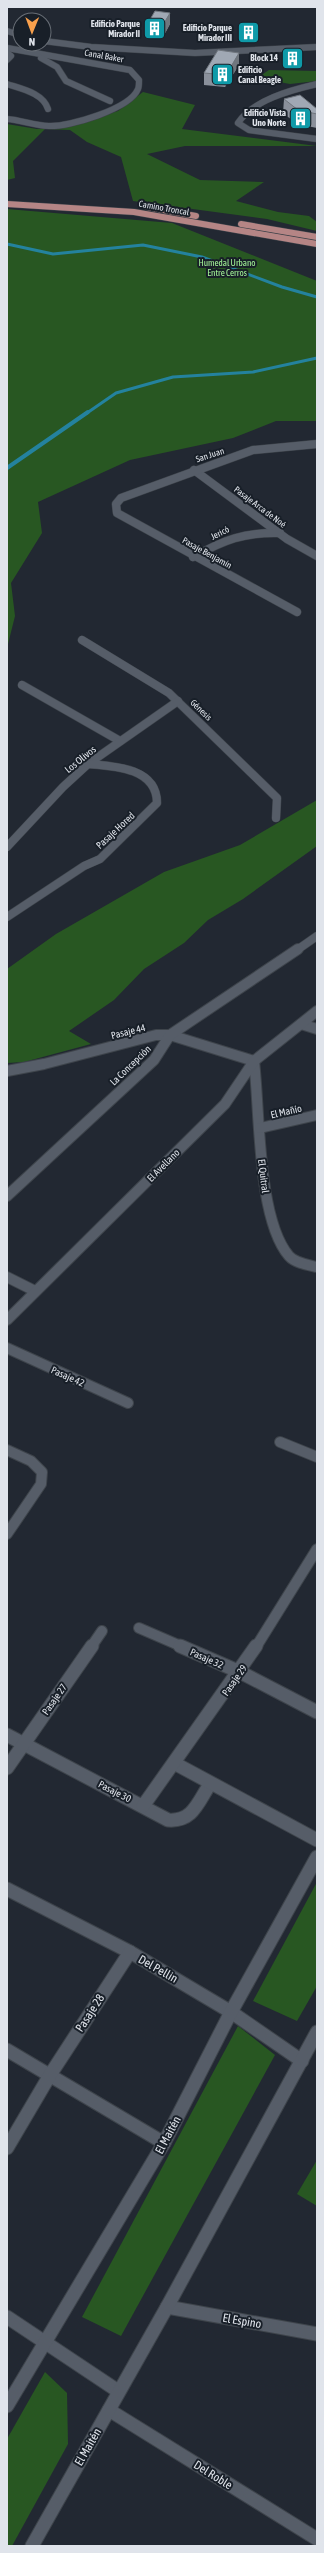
<svg xmlns="http://www.w3.org/2000/svg" width="324" height="2553" font-family="'Asap Condensed',sans-serif">
<style>
.green{fill:#285722}
.lines{fill:none;stroke-linecap:round;stroke-linejoin:round}
.stream-far1{stroke:#24829e;stroke-width:3}
.stream{stroke:#24829e;stroke-width:4}
.minor-far3-casing{stroke:#3e444b;stroke-width:7}
.minor-far2-casing{stroke:#3e444b;stroke-width:9}
.minor-far1-casing{stroke:#3e444b;stroke-width:12}
.minor-casing{stroke:#3e444b;stroke-width:15}
.major-casing{stroke:#3e444b;stroke-width:7}
.minor-far3{stroke:#565d68;stroke-width:6}
.minor-far2{stroke:#565d68;stroke-width:8}
.minor-far1{stroke:#565d68;stroke-width:10}
.minor{stroke:#565d68;stroke-width:13}
.major{stroke:#b58585;stroke-width:6}
.wall{fill:#8a909b}
.shaded-wall{fill:#70767e}
.building{fill:#a0a8b4;stroke:#70767e}
.labels{text-anchor:middle;stroke-width:4;stroke-linejoin:round;paint-order:stroke}
.far-poi-label{font-size:9px;font-weight:bold;fill:#e0e4eb;stroke:#181f28;text-anchor:end}
.far-street-label{font-size:9px;fill:#e0e4eb;stroke:#181f28}
.far-park-label{font-size:9px;fill:#a3f497;stroke:#181f28}
.street-label{font-size:10px;fill:#e0e4eb;stroke:#181f28}
.near-street-label{font-size:12px;fill:#e0e4eb;stroke:#181f28}
</style>
<rect width="100%" height="100%" fill="#222832"/>
<g class="green">
<path d="M269,70L317,71V81L290,84L257,78Z"/>
<path d="M143,92L195,105L182,129L317,146H185L147,154L200,180L264,182L236,201L278,212L309,216L317,222V231L267,219L133,201L121,157L87,142L70,130L45,129L13,161L15,178L7,180V124L37,129L68,126L118,111Z"/>
<path d="M7,209L172,223L317,281V421H276L233,438L130,460L38,502L42,533L11,583L15,616L7,648Z"/>
<path d="M317,800V846L243,899L208,920L184,943L144,969L114,1000L69,1031L91,1044L24,1062L7,1063V969L56,934L164,872L240,845Z"/>
<path d="M317,1882V1986L297,2021L253,2001Z"/>
<path d="M238,2026L275,2055L121,2336L82,2317Z"/>
<path d="M317,2160V2206L297,2194Z"/>
<path d="M45,2372L67,2393L68,2444L12,2546H7V2439Z"/>
</g>
<g class="lines">
<g class="stream-far1">
<path d="M7,244L53,254L143,245L202,257L282,287L317,297"/>
<path d="M87,413L116,393L173,377L253,372L317,358"/>
</g>
<path class="stream" d="M7,468L88,412"/>
<defs>
<g id="minor-far3">
<path d="M7,31L20,35"/>
<path d="M44,41L91,47L195,53L317,47"/>
<path d="M7,48L130,70L139,80C139,83 139,87 138,89C130,109 69,127 49,126C35,126 21,120 7,119"/>
<path d="M7,53L11,56L7,60"/>
<path d="M41,58L57,67L66,81L110,101"/>
<path d="M7,84C22,89 43,93 48,109"/>
<path d="M317,84C291,90 253,100 238,123L249,130L317,139"/>
</g>
<g id="minor-far2">
<path d="M194,470L287,539L317,556"/>
<path d="M193,557C224,540 244,532 280,533"/>
<path d="M297,612L117,513L116,504L121,498L253,450L317,444"/>
<path d="M82,640L169,693L277,798L276,818"/>
<path d="M22,685L120,741"/>
<path d="M7,847L63,787L88,764L178,701"/>
<path d="M7,917L84,866L100,859L157,803C157,768 115,766 88,764"/>
<path d="M297,950L317,936"/>
</g>
<g id="minor-far1">
<path d="M301,1024L317,1029"/>
<path d="M254,1061C260,1110 257,1219 289,1256C295,1263 308,1265 317,1267"/>
<path d="M7,1071L44,1064L156,1035H170L254,1061"/>
<path d="M260,1128L317,1115"/>
<path d="M7,1196L154,1060L170,1035L298,949"/>
<path d="M7,1277L35,1291"/>
<path d="M7,1320L225,1104L254,1061L317,1011"/>
<path d="M7,1348L128,1403"/>
<path d="M280,1442L317,1457"/>
<path d="M7,1450L31,1461L42,1472L41,1484L7,1534"/>
<path d="M139,1628L183,1647"/>
<path d="M91,1647L102,1631"/>
<path d="M256,1647L317,1549"/>
</g>
<g id="minor">
<path d="M180,1646L240,1672L317,1712"/>
<path d="M7,1735L168,1820C193,1822 198,1802 210,1784"/>
<path d="M174,1763L317,1840"/>
<path d="M7,1768L92,1646"/>
<path d="M143,1806L256,1646"/>
<path d="M7,1889L130,1952L231,2012L302,2061"/>
<path d="M7,2050L164,2143"/>
<path d="M7,2148L50,2075L130,1952"/>
<path d="M167,2307L317,2334"/>
<path d="M7,2317L118,2391"/>
<path d="M7,2406L164,2143L231,2012L317,1857"/>
<path d="M109,2410L317,2539"/>
<path d="M32,2546L167,2307L317,2032"/>
</g>
<g id="major">
<path d="M7,204L134,212L317,244"/>
<path d="M147,207L196,216"/>
<path d="M241,224L317,237"/>
</g>
</defs>
<use href="#minor-far3" class="minor-far3-casing"/>
<use href="#minor-far2" class="minor-far2-casing"/>
<use href="#minor-far1" class="minor-far1-casing"/>
<use href="#minor" class="minor-casing"/>
<use href="#major" class="major-casing"/>
<use href="#minor-far3" class="minor-far3"/>
<use href="#minor-far2" class="minor-far2"/>
<use href="#minor-far1" class="minor-far1"/>
<use href="#minor" class="minor"/>
<use href="#major" class="major"/>
</g>
<g class="wall">
<path d="M148,23L170,24L163,37L148,35Z"/>
<path d="M239,65L225,87L204,85V73Z"/>
<path d="M284,99L317,109V128L297,124L283,113Z"/>
</g>
<g class="shaded-wall">
<path d="M170,13V24L163,37V25Z"/>
<path d="M239,53V65L225,87L226,75Z"/>
</g>
<g class="building">
<path d="M155,11L170,13L163,25L148,23Z"/>
<path d="M218,50L239,53L226,75L204,73Z"/>
<path d="M300,95L317,109V114L298,110L284,99Z"/>
</g>
<defs>
<symbol id="building-square" viewBox="-11 -11 22 22"><rect x="-9" y="-9" width="18" height="18" rx="4" fill="#0f9aa8" stroke="#181f28"/><path d="M-4-6H4V6H1V3H-1V6H-4ZM-2.5-4.3h1.7v1.8h-1.7ZM.8-4.3h1.7v1.8H.8ZM-2.5-1h1.7V.8h-1.7ZM.8-1h1.7V.8H.8Z" fill="#fff"/></symbol>
</defs>
<g fill-rule="evenodd">
<use href="#building-square" x="142" y="16" width="25" height="25"/>
<use href="#building-square" x="236" y="20" width="25" height="25"/>
<use href="#building-square" x="280" y="46" width="25" height="25"/>
<use href="#building-square" x="210" y="62" width="25" height="25"/>
<use href="#building-square" x="288" y="106" width="25" height="25"/>
</g>
<g class="labels">
<g class="far-poi-label">
<text x="140" y="27">Edificio Parque<tspan x="140" dy="10">Mirador II</tspan></text>
<text x="232" y="31">Edificio Parque<tspan x="232" dy="10">Mirador III</tspan></text>
<text x="278" y="61">Block 14</text>
<text x="238" y="73" text-anchor="start">Edificio<tspan x="238" dy="10">Canal Beagle</tspan></text>
<text x="286" y="116">Edificio Vista<tspan x="286" dy="10">Uno Norte</tspan></text>
</g>
<g class="far-street-label">
<text transform="translate(104 56) rotate(10)" y="3">Canal Baker</text>
<text transform="translate(164 208) rotate(10)" y="3">Camino Troncal</text>
<text transform="translate(210 455) rotate(-18)" y="3">San Juan</text>
<text transform="translate(260 507) rotate(37)" y="3">Pasaje Arca de Noé</text>
<text transform="translate(220 533) rotate(-27)" y="3">Jericó</text>
<text transform="translate(207 553) rotate(29)" y="3">Pasaje Benjamín</text>
<text transform="translate(201 710) rotate(44)" y="3">Génesis</text>
</g>
<g class="far-park-label">
<text x="227" y="266">Humedal Urbano<tspan x="227" dy="10">Entre Cerros</tspan></text>
</g>
<g class="street-label">
<text transform="translate(80 759) rotate(-39)" y="4">Los Olivos</text>
<text transform="translate(115 830) rotate(-43)" y="4">Pasaje Hored</text>
<text transform="translate(128 1031) rotate(-14)" y="4">Pasaje 44</text>
<text transform="translate(130 1065) rotate(-44)" y="4">La Concepción</text>
<text transform="translate(286 1111) rotate(-13)" y="4">El Mañío</text>
<text transform="translate(163 1165) rotate(-45)" y="4">El Avellano</text>
<text transform="translate(264 1176) rotate(83)" y="4">El Quitral</text>
<text transform="translate(68 1376) rotate(24)" y="4">Pasaje 42</text>
<text transform="translate(207 1658) rotate(24)" y="4">Pasaje 32</text>
<text transform="translate(234 1680) rotate(-55)" y="4">Pasaje 29</text>
<text transform="translate(54 1699) rotate(-55)" y="4">Pasaje 27</text>
<text transform="translate(115 1791) rotate(27)" y="4">Pasaje 30</text>
</g>
<g class="near-street-label">
<text transform="translate(158 1969) rotate(30)" y="4">Del Pellin</text>
<text transform="translate(90 2013) rotate(-57)" y="4">Pasaje 28</text>
<text transform="translate(168 2135) rotate(-62)" y="4">El Maitén</text>
<text transform="translate(242 2321) rotate(10)" y="4">El Espino</text>
<text transform="translate(88 2447) rotate(-60)" y="4">El Maitén</text>
<text transform="translate(213 2475) rotate(32)" y="4">Del Roble</text>
</g>
</g>
<rect width="324" height="2553" fill="none" stroke="#e0e4eb" stroke-width="16"/>
<g transform="translate(32 32) rotate(181)"><circle r="19" fill="#181f28" stroke="#686e76"/>
<path d="M0-3L7 15L0 10L-7 15Z" fill="#f9a04c"/>
<text y="-6" font-size="11" font-weight="bold" text-anchor="middle" fill="#e0e4eb">N</text>
</g>
</svg>
